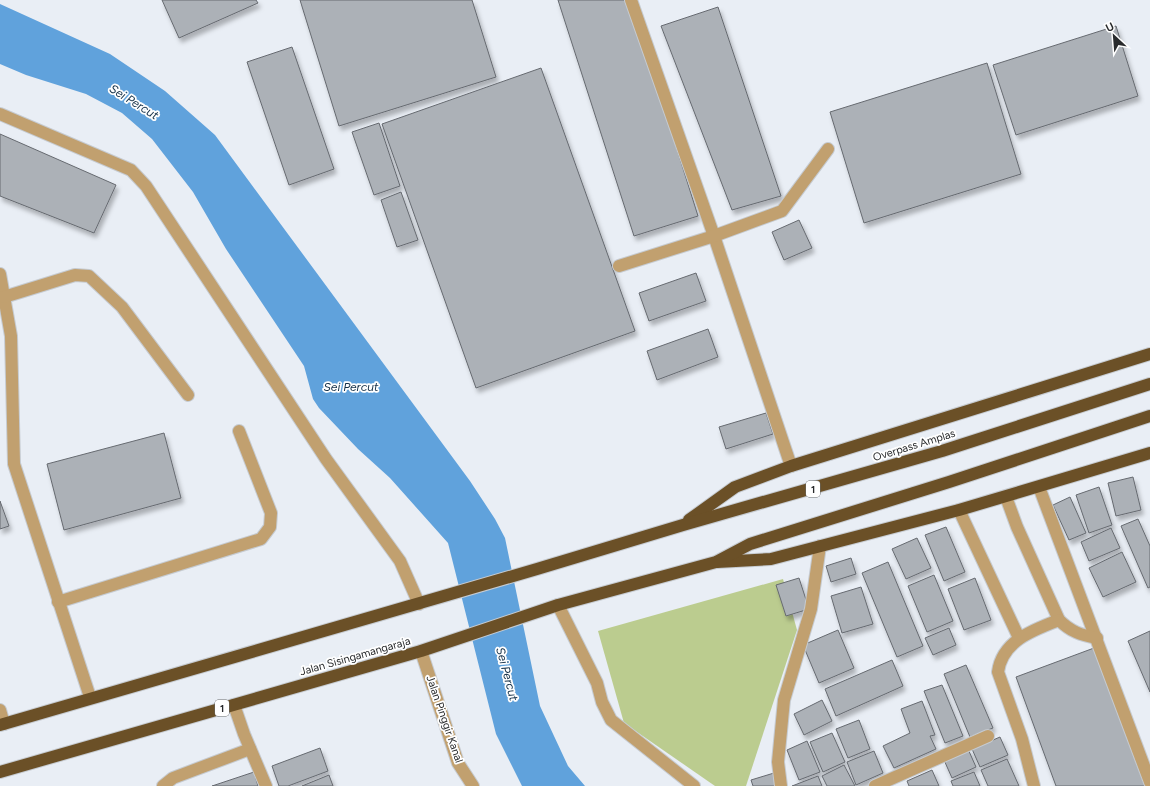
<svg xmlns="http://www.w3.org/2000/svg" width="1150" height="786" font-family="Figtree,sans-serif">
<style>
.green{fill:#bbcc8f}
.water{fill:#60a2dc}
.building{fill:#acb1b7;stroke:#666a70;filter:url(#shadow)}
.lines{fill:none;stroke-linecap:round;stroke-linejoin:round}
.minor-casing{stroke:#c6cbd1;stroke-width:14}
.highway-casing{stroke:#c6cbd1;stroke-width:14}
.minor{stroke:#c1a06f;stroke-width:12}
.highway{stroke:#6b5027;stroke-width:12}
.labels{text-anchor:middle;stroke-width:3.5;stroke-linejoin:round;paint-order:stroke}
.shield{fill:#fff;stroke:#686a6b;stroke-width:1}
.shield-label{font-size:10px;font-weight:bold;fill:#282a2c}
.street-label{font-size:11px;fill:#282a2c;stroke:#fff}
.water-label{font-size:12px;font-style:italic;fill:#122e46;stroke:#fff}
</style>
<defs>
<filter id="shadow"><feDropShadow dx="2.5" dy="4.5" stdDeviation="2" flood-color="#0004"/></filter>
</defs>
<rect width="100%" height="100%" fill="#e9eef5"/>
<path class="green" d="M783,579L797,630L746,786H715L624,723L598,631Z"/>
<path class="water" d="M0,4L110,54L165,91L215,135L470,481L495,519L505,538L540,706L568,766L585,786H522L496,734L448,543L390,478L358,449L319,408L313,399L304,366L226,249L193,192L152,139L122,113L86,94L26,75L0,64Z"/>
<g class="building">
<path d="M162,0H256L258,3L179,38Z"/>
<path d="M300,0H472L496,77L339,126Z"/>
<path d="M558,0H630L698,216L634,236Z"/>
<path d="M718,7L781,196L732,210L661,26Z"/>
<path d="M1116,26L1138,96L1016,135L993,65Z"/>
<path d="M292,47L334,169L289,185L247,62Z"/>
<path d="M987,63L1021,174L864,223L830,112Z"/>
<path d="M541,68L635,331L476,388L382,124Z"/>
<path d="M379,123L400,186L374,195L352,132Z"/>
<path d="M0,134L116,185L94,233L0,196Z"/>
<path d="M401,192L418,240L397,247L381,200Z"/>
<path d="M799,220L812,248L784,260L772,232Z"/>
<path d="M696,273L706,301L649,321L639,293Z"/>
<path d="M708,329L718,357L657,380L647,351Z"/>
<path d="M766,413L773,434L726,449L719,427Z"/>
<path d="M164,433L181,498L64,530L47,464Z"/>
<path d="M1133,477L1141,510L1116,516L1108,483Z"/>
<path d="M1099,487L1112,525L1089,533L1076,495Z"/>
<path d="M1070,497L1086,533L1069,540L1053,505Z"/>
<path d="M0,501L9,526L0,529Z"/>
<path d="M1138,519L1150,546V587L1148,588L1121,526Z"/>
<path d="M946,527L965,572L944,581L925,535Z"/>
<path d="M1111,528L1120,548L1089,561L1081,542Z"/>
<path d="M917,538L931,568L906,579L892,549Z"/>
<path d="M1122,552L1136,582L1103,597L1089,568Z"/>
<path d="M851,558L856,574L831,582L826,566Z"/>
<path d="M888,562L923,646L897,657L862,573Z"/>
<path d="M934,575L953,621L927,632L908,586Z"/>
<path d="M799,578L809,609L786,616L776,585Z"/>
<path d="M975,578L991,620L964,630L948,589Z"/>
<path d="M861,587L873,624L842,633L831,596Z"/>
<path d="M949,628L956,645L933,655L925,638Z"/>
<path d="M838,630L854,668L819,683L803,645Z"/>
<path d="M1150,631V692L1128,641Z"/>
<path d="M1094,648L1145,786H1056L1016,677Z"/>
<path d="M892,660L903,686L836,716L825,689Z"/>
<path d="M966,665L993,728L970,737L944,674Z"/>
<path d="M942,685L963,736L945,743L924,691Z"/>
<path d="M822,700L832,721L804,735L794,714Z"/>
<path d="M922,701L935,735L930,736L936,749L894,768L883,746L910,733L901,709Z"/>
<path d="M859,720L870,749L848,758L836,729Z"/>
<path d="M832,733L845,762L823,772L810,742Z"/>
<path d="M1000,737L1008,755L980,767L972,749Z"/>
<path d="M807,741L820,772L799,780L787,750Z"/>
<path d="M320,748L328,771L288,786H279L272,766Z"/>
<path d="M968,749L976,767L952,778L944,760Z"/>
<path d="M874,751L883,773L856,785L847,762Z"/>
<path d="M1007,759L1019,786H988L981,770Z"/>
<path d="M844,765L855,786H827L822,776Z"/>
<path d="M932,770L939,786H909L907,781Z"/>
<path d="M254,772L258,786H212Z"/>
<path d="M974,772L980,786H953L951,781Z"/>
<path d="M774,773L778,786H753L751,780Z"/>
<path d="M329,775L333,786H302Z"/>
<path d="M818,776L822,786H792Z"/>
</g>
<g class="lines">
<defs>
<g id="minor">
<path d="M631,0L714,236L791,466"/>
<path d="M0,114L131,170L146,186L326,459L400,561L419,604"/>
<path d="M619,266L714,236L782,211L828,149"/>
<path d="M0,274L11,336L14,464L90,697"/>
<path d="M4,297L75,275L89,276L122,307L188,395"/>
<path d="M1039,487L1150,782"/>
<path d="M1006,497L1017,527L1059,620C1071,632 1081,635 1097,638"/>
<path d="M959,510L1019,638"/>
<path d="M58,602L261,539L270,527L271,513L239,431"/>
<path d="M558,605L597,683L602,702L611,720L694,786"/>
<path d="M421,651L458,763L473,786"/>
<path d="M234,705L244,734L266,786"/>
<path d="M0,710L4,724"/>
<path d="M163,786L173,778L250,749"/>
<path d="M781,786L778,762L784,700L811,609L820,546"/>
<path d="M875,786L988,736"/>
<path d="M1034,786L1022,739L998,672C1002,641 1033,630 1059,620"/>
</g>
<g id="highway">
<path d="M689,520L735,487L791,466L1150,354"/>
<path d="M717,562L771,559L959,510L1150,453"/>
<path d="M0,725L537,569L683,525L942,451L1150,384"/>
<path d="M0,772L421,651L558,605L716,562L750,544L949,482L1150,416"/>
</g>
</defs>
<use href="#minor" class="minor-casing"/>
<use href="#highway" class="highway-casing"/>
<use href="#minor" class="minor"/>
<use href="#highway" class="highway"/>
</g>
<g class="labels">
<g class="shield">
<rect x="806" y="481" width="14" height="16" rx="3"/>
<rect x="215" y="700" width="14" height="16" rx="3"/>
</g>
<g class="shield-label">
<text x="813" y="493">1</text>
<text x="222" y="712">1</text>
</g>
<g class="street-label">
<text transform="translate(914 445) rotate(-17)" y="4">Overpass Amplas</text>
<text transform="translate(355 656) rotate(-16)" y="4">Jalan Sisingamangaraja</text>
<text transform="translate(445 719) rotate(71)" y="4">Jalan Pinggir Kanal</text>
</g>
<g class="water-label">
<text transform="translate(134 102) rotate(32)" y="4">Sei Percut</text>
<text x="351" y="391">Sei Percut</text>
<text transform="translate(507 674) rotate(75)" y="4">Sei Percut</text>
</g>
</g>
<g transform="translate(1114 36) rotate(334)" stroke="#ffffff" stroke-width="3" paint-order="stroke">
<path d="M0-3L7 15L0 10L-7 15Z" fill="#282a2c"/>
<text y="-6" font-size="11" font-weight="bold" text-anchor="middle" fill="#282a2c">U</text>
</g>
</svg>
